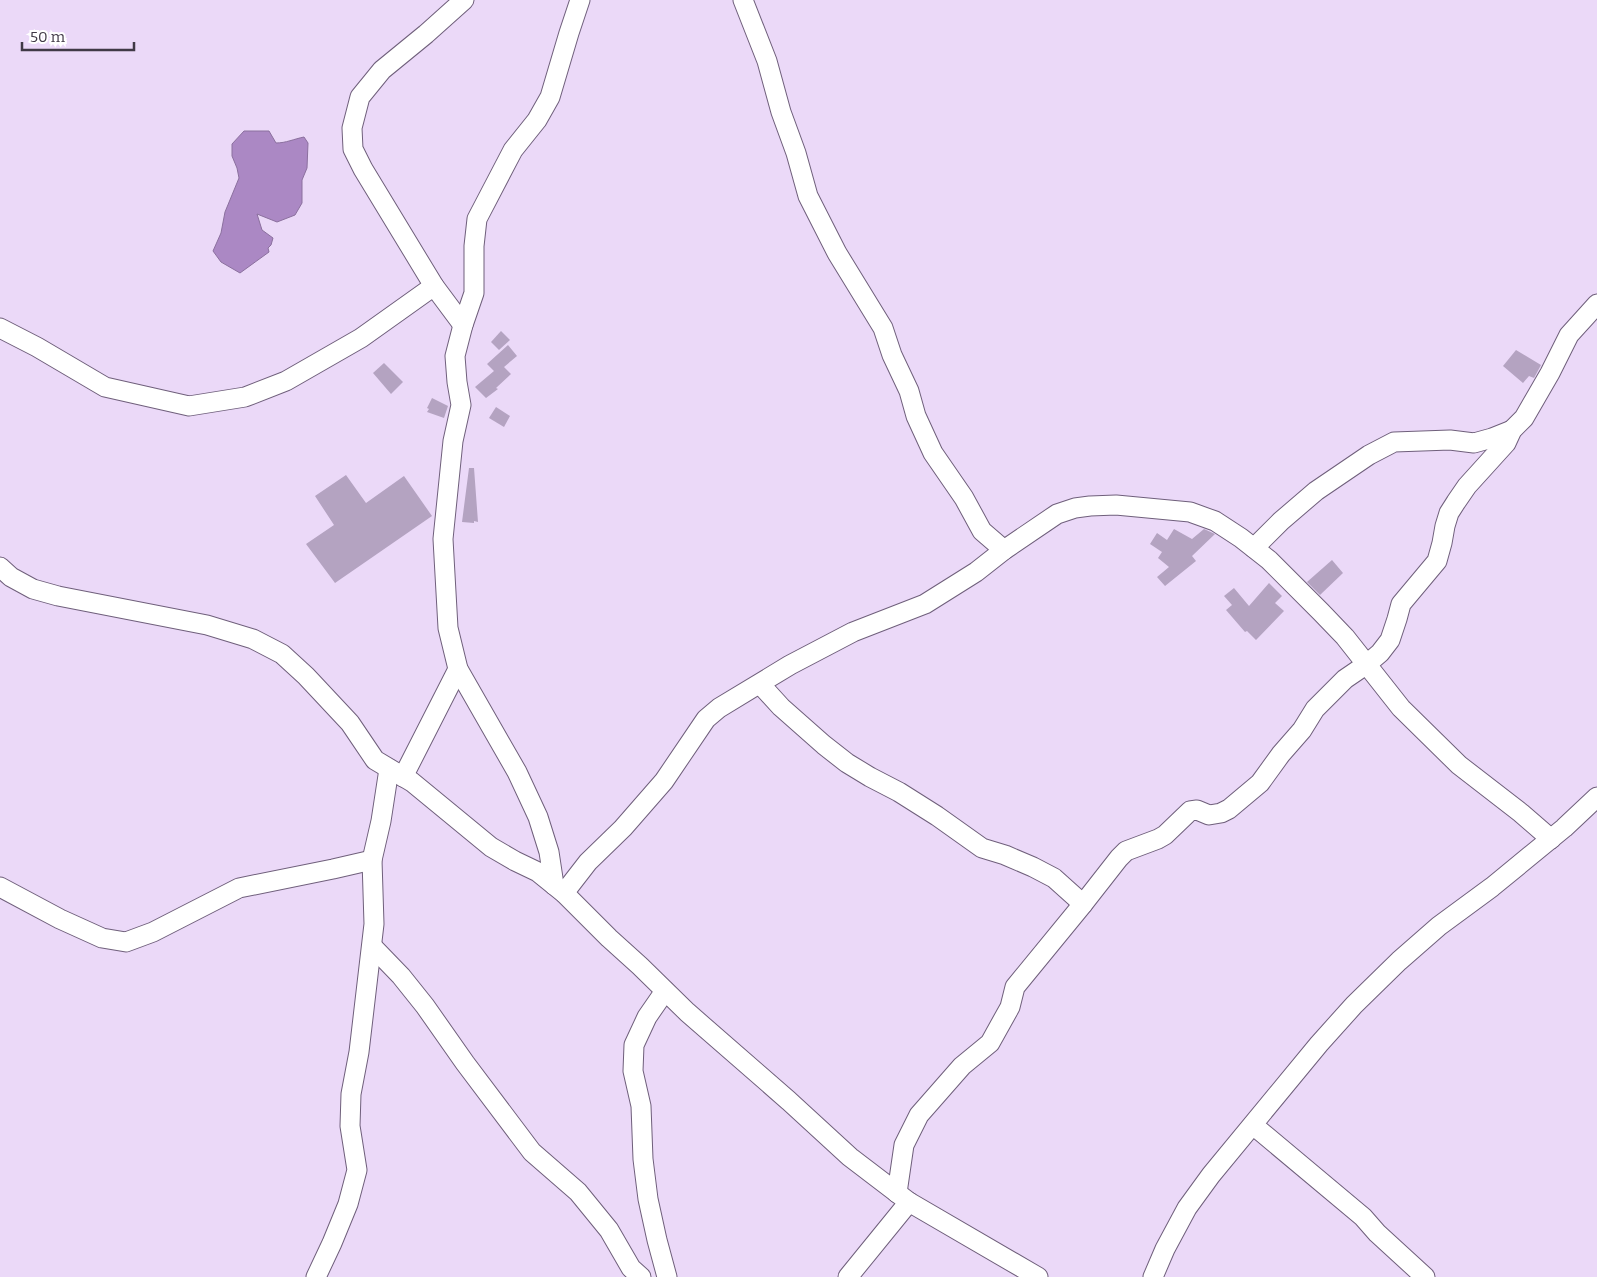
<svg xmlns="http://www.w3.org/2000/svg" width="1597" height="1277" font-family="Bitter,serif">
<style>
.water{fill:#ab88c4;stroke:#8b709e}
.building{fill:#b4a3c1}
.lines{fill:none;stroke-linecap:round;stroke-linejoin:round}
.minor-casing{stroke:#6f5f7b;stroke-width:21}
.minor{stroke:#fff;stroke-width:19}
</style>
<rect width="100%" height="100%" fill="#ebd9f8"/>
<path class="water" d="M244,131H269L276,143C286,143 294,139 304,137L308,143L307,168L302,180V203L295,215L277,222L257,214L262,230L273,238L271,245L268,248L269,252L240,273L221,262L213,251L221,233L225,212L239,178L237,168L232,156V144Z"/>
<g class="building">
<path d="M501,331L510,340L499,350L491,342Z"/>
<path d="M508,345L517,356L504,367L511,374L496,388L498,389L486,398L475,387L494,371L487,364Z"/>
<path d="M1516,350L1541,365L1534,378L1529,376L1523,383L1503,366Z"/>
<path d="M384,363L403,382L391,394L373,373Z"/>
<path d="M432,398L448,406L444,418L427,412L429,409L427,408Z"/>
<path d="M496,407L510,416L504,427L489,418Z"/>
<path d="M469,468H474L478,522L474,521V523L462,522Z"/>
<path d="M346,475L366,503L404,476L432,516L335,583L306,544L334,525L315,496Z"/>
<path d="M1174,529L1192,539L1204,529L1215,534L1192,556L1196,561L1165,586L1157,577L1169,567L1158,558L1162,552L1150,544L1157,533L1167,540Z"/>
<path d="M1332,560L1343,573L1320,595L1307,582Z"/>
<path d="M1269,583L1282,596L1275,603L1284,611L1256,640L1247,631L1245,632L1226,610L1232,605L1224,596L1234,588L1249,606Z"/>
</g>
<g class="lines">
<defs>
<g id="minor">
<path d="M743,0L767,61L781,112L796,153L808,196L837,253L883,328L892,355L909,391L916,416L933,453L964,498L982,531L1004,550"/>
<path d="M463,325L434,286L363,169L353,149L352,128L360,97L382,70L426,34L464,0"/>
<path d="M0,328L37,347L105,387L189,406L245,397L286,381L361,338L434,286"/>
<path d="M1254,548L1281,521L1316,491L1369,455L1394,442L1450,440L1474,443L1492,438L1512,430"/>
<path d="M0,567L11,577L33,589L58,596L207,625L253,639L282,654L306,676L350,723L375,760L412,782L491,847L515,861L538,872L564,893L609,938L640,966L687,1012L789,1101L850,1157L909,1202L1038,1277"/>
<path d="M760,684L781,707L824,745L847,763L870,777L899,792L937,816L982,848L1005,855L1033,867L1054,878L1083,904"/>
<path d="M403,777L458,669"/>
<path d="M554,885L549,852L538,817L517,772L458,669L448,628L443,539L453,441L461,405L457,382L455,356L463,325L474,293V246L477,219L513,150L537,120L550,97L569,33L580,0"/>
<path d="M0,887L60,919L102,938L126,942L153,932L239,888L333,869L372,860"/>
<path d="M564,893L588,862L623,828L664,781L706,719L719,708L790,665L853,632L925,604L976,572L1004,550L1057,514L1075,508L1090,506L1116,505L1190,512L1215,521L1241,538L1269,560L1321,612L1345,637L1401,708L1459,765L1521,813L1551,839"/>
<path d="M372,946L401,976L425,1006L465,1063L532,1152L578,1192L609,1230L631,1268L641,1277"/>
<path d="M665,991L647,1017L634,1045L633,1071L641,1106L643,1159L648,1199L657,1240L667,1277"/>
<path d="M1253,1125L1363,1217L1377,1233L1425,1277"/>
<path d="M897,1193L904,1145L919,1115L962,1066L990,1043L1010,1007L1015,987L1083,904L1119,858L1126,851L1158,839L1165,835L1190,811L1197,810L1209,815L1221,813L1229,809L1260,783L1281,754L1302,730L1315,709L1345,679L1367,664L1380,653L1390,640L1397,619L1401,604L1437,561L1442,543L1445,526L1449,513L1456,502L1467,486L1506,443L1512,430L1524,418L1550,373L1569,335L1597,304"/>
<path d="M316,1277L332,1243L348,1204L357,1170L350,1126L351,1094L359,1052L374,924L372,860L381,821L389,769"/>
<path d="M848,1277L909,1202"/>
<path d="M1153,1277L1165,1249L1187,1208L1211,1175L1319,1044L1354,1005L1399,961L1439,926L1492,887L1564,828L1597,797"/>
</g>
</defs>
<use href="#minor" class="minor-casing"/>
<use href="#minor" class="minor"/>
</g>
<path d="M22 42v8h112v-8" fill="none" stroke="#403946" stroke-width="2.5"/>
<text x="30" y="42" font-size="15" fill="#403946" stroke="#ffffff" stroke-width="4" paint-order="stroke">50 m</text>
</svg>
